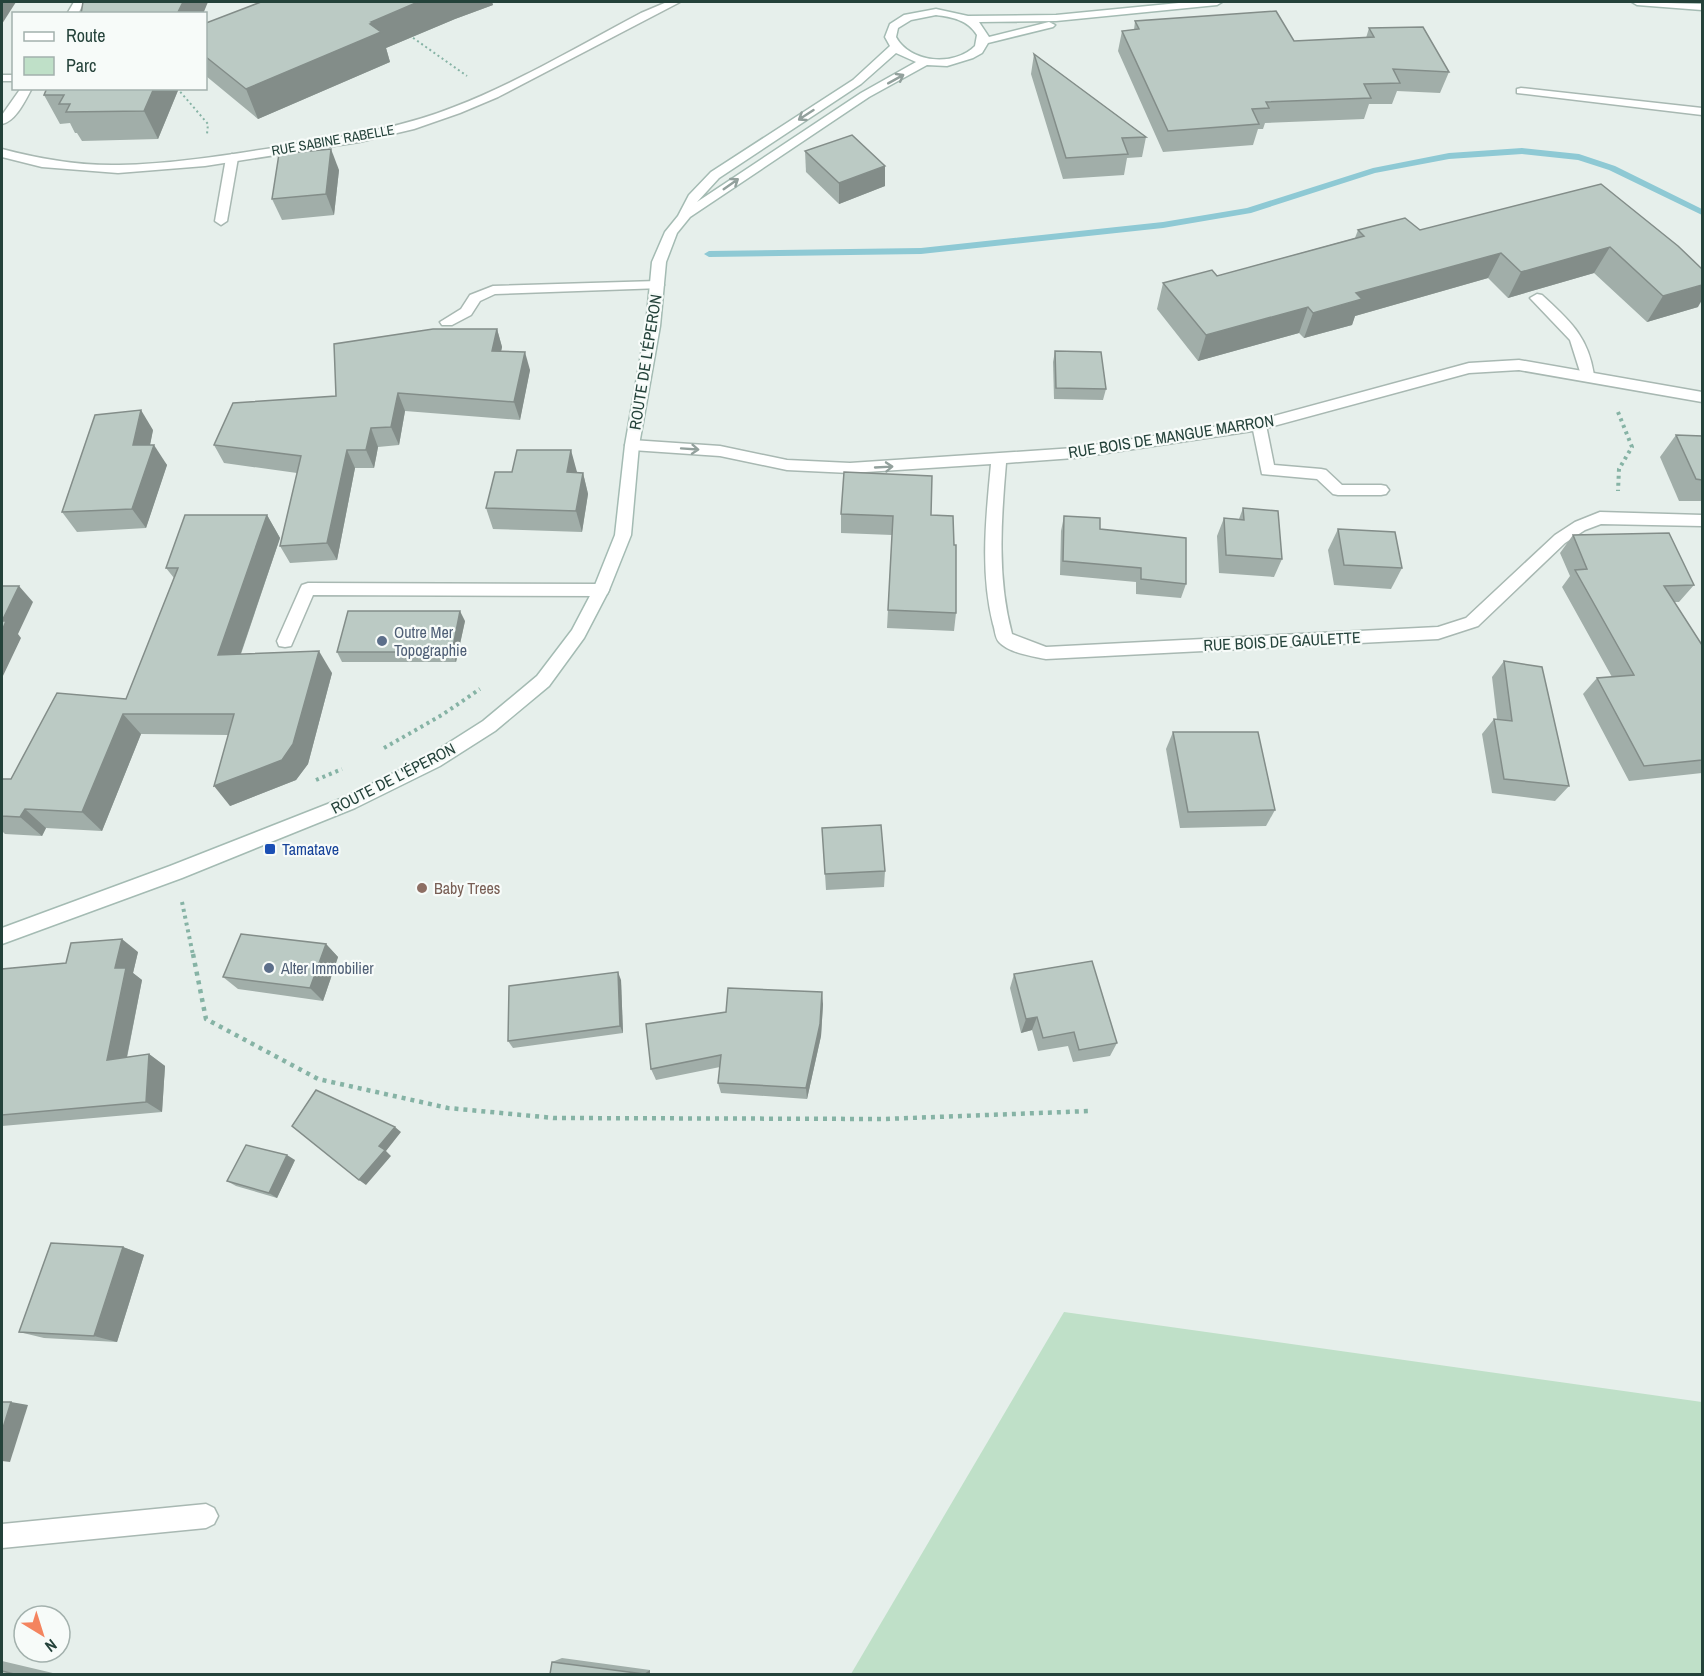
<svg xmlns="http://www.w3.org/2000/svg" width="1704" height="1676" font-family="'Archivo Narrow',sans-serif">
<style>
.green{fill:#bfe0c8}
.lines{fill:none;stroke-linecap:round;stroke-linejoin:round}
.stream{fill:#8ec9d4;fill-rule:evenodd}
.lane-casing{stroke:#a8b8b2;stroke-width:3}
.street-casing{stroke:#a8b8b2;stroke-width:3}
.secondary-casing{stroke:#a4bbb3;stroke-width:3}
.path-far2{stroke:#86b3a5;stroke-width:2;stroke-dasharray:2 3;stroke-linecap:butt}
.path-far1{stroke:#86b3a5;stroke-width:4;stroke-dasharray:3 4;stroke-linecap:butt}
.path{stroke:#86b3a5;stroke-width:4.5;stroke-dasharray:4 5;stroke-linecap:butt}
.lane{fill:#fff;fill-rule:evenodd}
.street{fill:#fff;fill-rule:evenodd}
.secondary{fill:#fff;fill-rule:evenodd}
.wall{fill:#a1aea9}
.shaded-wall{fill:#838d89}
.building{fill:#bbcac4;stroke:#838d89;stroke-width:1.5}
.oneway{stroke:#92a09c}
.service-dot{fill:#5c6f8a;stroke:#f7fbf9;stroke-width:2}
.transit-dot{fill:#1a4fb4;stroke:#f7fbf9;stroke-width:2}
.education-dot{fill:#8d6e63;stroke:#f7fbf9;stroke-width:2}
.labels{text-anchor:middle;stroke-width:4.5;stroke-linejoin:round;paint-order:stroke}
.far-street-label{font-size:14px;fill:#24423a;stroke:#f7fbf9}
.street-label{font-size:16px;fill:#24423a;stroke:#f7fbf9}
.service-label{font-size:16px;fill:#4e5e75;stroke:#f7fbf9;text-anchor:start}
.transit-label{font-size:16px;fill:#164399;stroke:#f7fbf9;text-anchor:start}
.education-label{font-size:16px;fill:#785e54;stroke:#f7fbf9;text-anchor:start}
</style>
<rect width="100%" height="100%" fill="#e6efeb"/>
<path class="green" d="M1064,1312L1702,1402V1674H851Z"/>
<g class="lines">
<path class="stream" d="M1522,148L1579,154L1615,166L1702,209V215L1609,170L1578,160L1522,154L1449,159L1375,173L1251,213L1163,228L921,254L709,257L704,254L709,251L921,248L1163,222L1247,208L1373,168L1449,153Z"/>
<defs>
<g id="lane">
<path d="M232,154L238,158L227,221L221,225L215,221L226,158Z"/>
<path d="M657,281L662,282L664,285L662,288L495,294L480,301L471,315L452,325H442L440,322L461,309L470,295L493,286Z"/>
<path d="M1537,294L1542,295C1570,321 1588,336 1594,375L1592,378H1582L1570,340L1530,298Z"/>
<path d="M1259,420L1266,425L1274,465L1321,469L1326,470L1342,485H1381L1386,486L1389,490L1386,494L1381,495H1338L1333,494L1317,479L1262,474L1252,425Z"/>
</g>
<g id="street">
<path d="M74,2H84L78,14H67Z"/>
<path d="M667,2H680L498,97L460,113L414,129L359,142L205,166L118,173L42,167L2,157V149C40,159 80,166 119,165C176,164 234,154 291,145C346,136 402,128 454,107C519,82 580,45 641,13Z"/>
<rect x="2" y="75" width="12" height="6"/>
<path d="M21,88H32C25,101 16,121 2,124V115Z"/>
<path d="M1521,88L1702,108V115L1517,93V89Z"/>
<path d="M1519,360L1702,392V402L1519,370L1469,373L1259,430L1074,458L1006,463C1001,521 997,578 1012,634L1046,647L1438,627L1466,618L1555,535L1575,522L1600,512L1702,515V526L1601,524L1585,530L1565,543L1478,626L1438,639L1046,659C1032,656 1009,653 999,642C995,638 995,629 993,624C980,572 986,517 991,464L850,473L787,470L720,456L632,450L625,445L632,440L720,446L787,460L850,463L1074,448L1259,420L1469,363Z"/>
<path d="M308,583L601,584L607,586L609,590L607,594L601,596L313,595L291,646L285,647L279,646L277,641L300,589L302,585Z"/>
<path d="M206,1504L214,1508L218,1516L214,1524L206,1528L2,1548V1524Z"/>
</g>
<g id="secondary">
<path d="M1189,2H1222L1217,5L1056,21L979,22L989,37L1049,22L1055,25L1053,27L988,43L982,53L973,58L947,66L927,65L869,97L690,217L677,233L666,262L660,326L639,445L631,535L609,590L584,638L549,686L495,731L440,766L355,808L182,878L2,944V928L170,866L343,798L428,756L483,721L537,676L572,630L593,590L615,535L625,445L646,326L652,262L665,232L678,216L689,195L711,172L853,80L890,46L885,37L890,24L904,15L936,9L968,16L1056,15ZM936,15C952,17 968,20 977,35L975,46C954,67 910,63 896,37L898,28L911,20ZM896,53L916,62L861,93L697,202L719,178L861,84Z"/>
<path d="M1632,2L1702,4V10L1637,5Z"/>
</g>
</defs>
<use href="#lane" class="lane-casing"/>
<use href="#street" class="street-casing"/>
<use href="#secondary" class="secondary-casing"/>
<g class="path-far2">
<path d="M409,35L467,76"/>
<path d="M177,88L208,124L207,134"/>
</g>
<g class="path-far1">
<path d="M1618,412L1632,447L1619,469L1618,491"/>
<path d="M384,748L442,715L480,689"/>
<path d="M316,780L342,769"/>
<path d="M182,902L193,955"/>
</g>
<path class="path" d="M193,954L206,1019L318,1079L448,1108L554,1118L884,1119L1090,1111"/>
<use href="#lane" class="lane"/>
<use href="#street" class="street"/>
<use href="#secondary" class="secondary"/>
</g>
<g class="wall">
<path d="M261,2H492L493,5L455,19L386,48L390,62L258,119L206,76V23Z"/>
<path d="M1135,21L1294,41L1366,38L1369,28L1449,72L1440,93L1397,91L1392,104H1369L1364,119L1265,123L1263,129H1258L1253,145L1163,152L1118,51L1122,31L1134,30Z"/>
<path d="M1034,54L1146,137L1142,157L1127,158L1124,175L1063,179L1031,74Z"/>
<path d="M179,88L158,139L82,141L77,133H75L70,123L60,124L44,95Z"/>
<path d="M805,151L885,166V186L839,204L806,172Z"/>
<path d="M339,170L334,215L282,220L272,199Z"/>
<path d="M1601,184L1698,307L1647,322L1594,273L1508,298L1488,278L1355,316L1352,325L1304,338L1299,333L1198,361L1157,309L1163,283L1217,276L1355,238L1358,230H1420Z"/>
<path d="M497,329L502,347L501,351L530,370L520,420L405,411L399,445L378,447L374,468H355L337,560L290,563L280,546L297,473L224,463L214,445L336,396Z"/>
<path d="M1055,351L1106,389L1103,400L1054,399L1053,362Z"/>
<path d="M153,430L150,445L167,465L146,528L77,532L62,512Z"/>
<path d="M1676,435L1702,436V501H1679L1660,457Z"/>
<path d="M577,472V473H583L588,494L582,532L493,529L486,508Z"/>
<path d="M1243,508L1282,559L1274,577L1219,573L1217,536L1224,518L1239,519Z"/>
<path d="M841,514L931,515L956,613L954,631L887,628L892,535L841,533Z"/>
<path d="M267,515L280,538L241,654L332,673L308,764L296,780L230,806L228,735L141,734L102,831L46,828L42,836L5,834L2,831V779H11L126,699L174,578L166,568Z"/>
<path d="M1064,516L1100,529L1186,584L1181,598L1136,594V582L1060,575L1061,531Z"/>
<path d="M1338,529L1402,568L1391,589L1334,585L1328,550Z"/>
<path d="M1573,535L1694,585L1679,602H1674L1702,645V773L1629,781L1583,694L1597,678L1612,677L1562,587L1570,576L1560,553Z"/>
<path d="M465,621L456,662H342L337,652Z"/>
<path d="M1504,661L1569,786L1555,801L1492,793L1482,734L1494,719H1497L1492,677Z"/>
<path d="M1173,732L1275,810L1266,826L1180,828L1166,749Z"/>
<path d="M822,828L885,871L884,887L826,890Z"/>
<path d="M326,944L338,957L323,1001L238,989L223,977Z"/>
<path d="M138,952L133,973L142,980L127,1058L149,1054L165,1066L162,1112L2,1126V969L66,963Z"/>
<path d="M1014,974L1117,1043L1110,1056L1073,1062L1068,1046L1038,1051L1032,1030L1021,1033L1010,988Z"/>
<path d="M621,980L623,1033L513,1048L508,1041Z"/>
<path d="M823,1004L821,1036L807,1099L721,1093L718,1083L720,1067L656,1080L651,1069Z"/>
<path d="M295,1160L277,1198L236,1186L227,1181Z"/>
<path d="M123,1247L144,1255L117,1342L44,1338L19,1332Z"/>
<path d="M562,1658L650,1670V1674H550L552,1662Z"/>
<path d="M2,1661L57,1674H2Z"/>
</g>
<g class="shaded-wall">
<path d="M3,2H16L2,24V3Z"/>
<path d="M183,2H208L203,14H177Z"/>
<path d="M418,2H492L493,5L455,19L386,48L390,62L258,119L246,89L370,24L371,22Z"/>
<path d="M154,88H179L158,139L144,111Z"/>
<path d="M331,149L339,170L334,215L326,194Z"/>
<path d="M885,166V186L839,204V183Z"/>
<path d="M1610,247L1594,273L1508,298L1521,272Z"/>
<path d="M1501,253L1488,278L1355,316L1352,325L1304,338L1313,313L1356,293Z"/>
<path d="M1702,285V300L1698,307L1647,322L1663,296Z"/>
<path d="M1308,307L1299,333L1198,361L1206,335Z"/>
<path d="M497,329L502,347L497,370L492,351Z"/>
<path d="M525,352L530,370L520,420L514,402Z"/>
<path d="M398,393L405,411L399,445L391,427Z"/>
<path d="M141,410L153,430L146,465L133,445Z"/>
<path d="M371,428L378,447L374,468L366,450Z"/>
<path d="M154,445L167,465L146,528L132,509Z"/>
<path d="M347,450L355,468L337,560L327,543Z"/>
<path d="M571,450L577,472L572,494L567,472Z"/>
<path d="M583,473L588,494L582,532L576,511Z"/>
<path d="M267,515L280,538L233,676L218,655Z"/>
<path d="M19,586L33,602L18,634L21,638L2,678V621Z"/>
<path d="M460,611L465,621L456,662L452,652Z"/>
<path d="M319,651L332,673L308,764L296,780L230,806L214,786Z"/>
<path d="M123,714L141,734L102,831L82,812Z"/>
<path d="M25,809L46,828L42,836L20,817Z"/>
<path d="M122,939L138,952L133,973L142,980L124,1071L107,1060L115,968Z"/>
<path d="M326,944L338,957L323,1001L310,988Z"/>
<path d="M618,972L621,980L623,1033L620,1026Z"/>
<path d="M822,992L823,1004L821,1036L807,1099L806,1088Z"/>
<path d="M1037,1017L1032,1030L1021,1033L1026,1019Z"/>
<path d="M149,1054L165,1066L162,1112L146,1102Z"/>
<path d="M395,1127L401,1132L386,1151L391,1156L366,1185L359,1180L379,1146Z"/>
<path d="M287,1155L295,1160L277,1198L269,1193Z"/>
<path d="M123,1247L144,1255L117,1342L94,1336Z"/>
<path d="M11,1402L28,1405L10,1462L2,1461V1431Z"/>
<path d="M650,1670V1674H644Z"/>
</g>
<g class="building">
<path d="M83,2H183L177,14H81Z"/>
<path d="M261,2H418L371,22L373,23L370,24L381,32L246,89L206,57V23Z"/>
<path d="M1276,11L1294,41L1374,37L1369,28L1423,27L1449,72L1393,69L1400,83L1364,84L1371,98L1266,102L1269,108L1252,109L1259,124L1168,131L1122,31L1139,29L1135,21Z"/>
<path d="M1034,54L1146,137L1122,138L1128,154L1066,158Z"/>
<path d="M47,88H154L144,111L66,112L70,104H59L64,95H44Z"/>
<path d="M852,135L885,166L839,183L805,151Z"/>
<path d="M331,149L326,194L272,199L279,154Z"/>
<path d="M1601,184L1678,246L1702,269V285L1663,296L1610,247L1521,272L1501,253L1356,293L1362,299L1313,313L1308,307L1206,335L1163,283L1212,270L1217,276L1364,236L1358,230L1405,218L1420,230Z"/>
<path d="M433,329H497L492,351L525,352L514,402L398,393L391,427L371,428L366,450H347L327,543L280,546L301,456L214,445L233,403L336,396L334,344Z"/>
<path d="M1055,351L1101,352L1106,389L1056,388Z"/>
<path d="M141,410L133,445H154L132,509L62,512L95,415Z"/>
<path d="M1676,435L1702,436V480L1696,479Z"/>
<path d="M517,450H571L567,472L583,473L576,511L486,508L495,472H512Z"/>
<path d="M844,472L932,476L931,515L953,516L954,545H956V613L888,610L893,516L841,514Z"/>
<path d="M1243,508L1278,511L1282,559L1226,555L1224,518L1244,520Z"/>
<path d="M185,515H267L218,655L319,651L293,744L282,760L214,786L234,714H123L82,812L25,809L20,817L2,816V779H11L57,693L126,699L178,568H166Z"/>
<path d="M1064,516L1100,518V529L1186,538V584L1141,579V568L1063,561Z"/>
<path d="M1338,529L1395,532L1402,568L1344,565Z"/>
<path d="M1669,533L1694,585L1664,586L1702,645V760L1644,766L1597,678L1634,675L1575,570L1587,569L1573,535Z"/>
<path d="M2,586H19L2,621Z"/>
<path d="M348,611H460L452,652H337Z"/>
<path d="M2,621H6L2,631Z"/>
<path d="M1504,661L1542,667L1569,786L1504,779L1494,719L1512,721Z"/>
<path d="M1173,732H1258L1275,810L1188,812Z"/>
<path d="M881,825L885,871L825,874L822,828Z"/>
<path d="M241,934L326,944L310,988L223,977Z"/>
<path d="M122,939L115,968H126L107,1060L149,1054L146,1102L2,1115V969L66,963L71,943Z"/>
<path d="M1092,961L1117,1043L1079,1050L1074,1032L1043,1038L1037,1017L1026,1019L1014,974Z"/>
<path d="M618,972L620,1026L508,1041L509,986Z"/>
<path d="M728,988L822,992L820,1024L806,1088L718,1083L721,1055L651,1069L646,1024L726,1012Z"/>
<path d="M316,1090L395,1127L379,1146L385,1150L359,1180L292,1126Z"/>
<path d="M246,1145L287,1155L269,1193L227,1181Z"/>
<path d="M51,1243L123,1247L94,1336L19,1332Z"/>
<path d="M2,1402H11L2,1431Z"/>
<path d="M552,1662L644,1674H550Z"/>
<path d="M2,1671L14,1674H2Z"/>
</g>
<defs><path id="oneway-shaft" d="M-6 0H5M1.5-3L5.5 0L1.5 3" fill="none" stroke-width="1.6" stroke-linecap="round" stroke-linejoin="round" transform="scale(1.5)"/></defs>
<g class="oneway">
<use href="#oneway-shaft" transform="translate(896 79) rotate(-29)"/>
<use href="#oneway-shaft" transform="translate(806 115) rotate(147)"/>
<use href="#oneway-shaft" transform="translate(731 184) rotate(-35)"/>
<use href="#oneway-shaft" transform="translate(690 449) rotate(4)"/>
<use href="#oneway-shaft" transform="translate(884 467) rotate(-3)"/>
</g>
<g class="service-dot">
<circle cx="382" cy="641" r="6"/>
<circle cx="269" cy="968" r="6"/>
</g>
<rect class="transit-dot" x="264" y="843" width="12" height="12" rx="3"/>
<circle class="education-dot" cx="422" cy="888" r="6"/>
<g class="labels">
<g class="far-street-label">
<text transform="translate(333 140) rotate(-10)" y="5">RUE SABINE RABELLE</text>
</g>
<g class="street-label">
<text transform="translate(645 362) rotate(-81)" y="6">ROUTE DE L'ÉPERON</text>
<text transform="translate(1171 436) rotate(-9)" y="6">RUE BOIS DE MANGUE MARRON</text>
<text transform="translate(1282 641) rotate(-3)" y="6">RUE BOIS DE GAULETTE</text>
<text transform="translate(393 778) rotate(-27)" y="6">ROUTE DE L'ÉPERON</text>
</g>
<g class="service-label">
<text x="394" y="638">Outre Mer<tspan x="394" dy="18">Topographie</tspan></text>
<text x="281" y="974">Alter Immobilier</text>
</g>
<g class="transit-label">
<text x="282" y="855">Tamatave</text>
</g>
<g class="education-label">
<text x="434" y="894">Baby Trees</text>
</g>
</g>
<rect width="1704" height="1676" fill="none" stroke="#24423a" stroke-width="6"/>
<rect x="12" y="12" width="195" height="78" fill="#f7fbf9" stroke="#a3b1ad" stroke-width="1.5"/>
<rect x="24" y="32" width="30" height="9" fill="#ffffff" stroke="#a3b1ad" stroke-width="1.5"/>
<text x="66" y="42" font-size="18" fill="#24423a">Route</text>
<rect x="24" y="57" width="30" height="18" fill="#bfe0c8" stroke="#a3b1ad" stroke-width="1.5"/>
<text x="66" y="72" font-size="18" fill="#24423a">Parc</text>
<g transform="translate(42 1634) rotate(142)"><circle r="28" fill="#f7fbf9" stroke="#a3b1ad" stroke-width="1.5"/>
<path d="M0-4.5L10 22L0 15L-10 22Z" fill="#f4845f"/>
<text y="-9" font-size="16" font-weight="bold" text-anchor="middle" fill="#24423a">N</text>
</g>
</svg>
